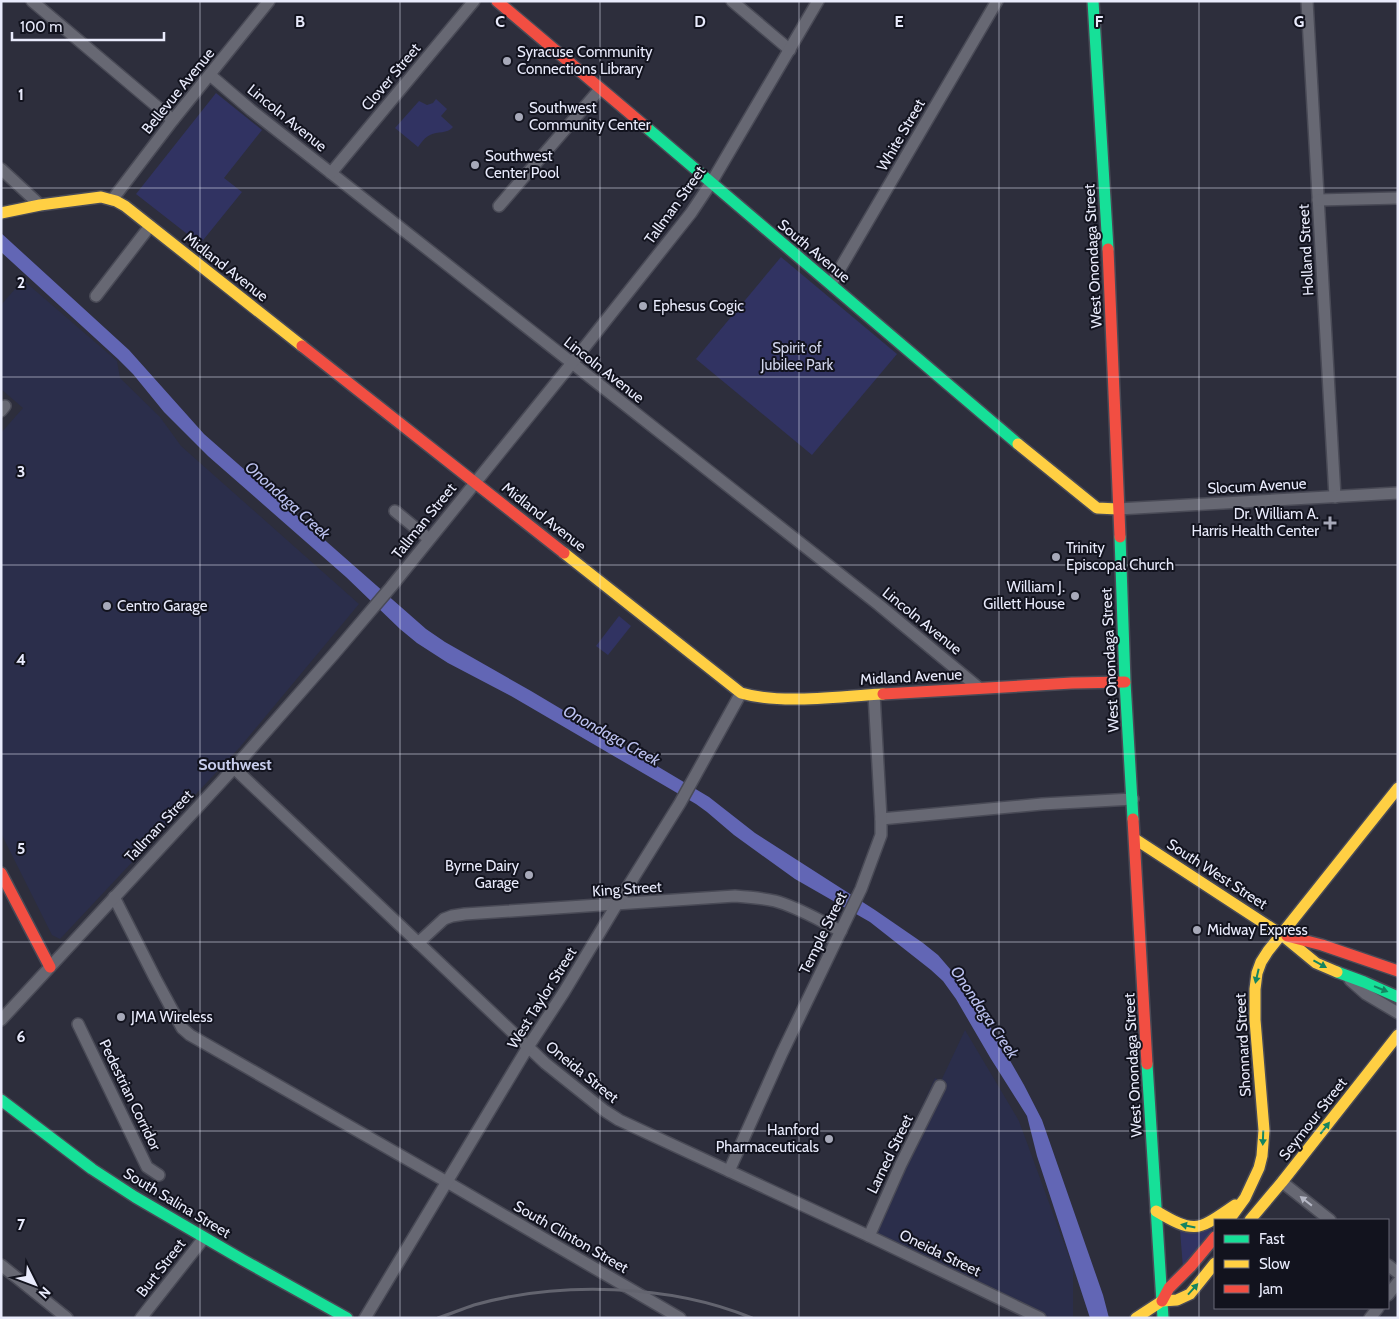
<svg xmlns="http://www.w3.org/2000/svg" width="1399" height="1319" font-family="Cabin,sans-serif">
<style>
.built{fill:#2b2e4b}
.green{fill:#313362}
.water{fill:#6266b5}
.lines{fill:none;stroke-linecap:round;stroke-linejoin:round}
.street-casing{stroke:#494a56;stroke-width:14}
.fast-casing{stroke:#494a56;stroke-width:14}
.slow-casing{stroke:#494a56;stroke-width:14}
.jam-casing{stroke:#494a56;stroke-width:14}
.street{stroke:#676873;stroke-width:11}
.fast{stroke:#16e098;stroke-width:11}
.slow{stroke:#ffcf43;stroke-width:11}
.jam{stroke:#f24e42;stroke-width:11}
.rail{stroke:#63646f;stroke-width:3}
.oneway{fill:#148461}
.oneway2{fill:#b5b7c5}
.grid{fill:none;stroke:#e9ebfc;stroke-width:1;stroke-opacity:0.55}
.poi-dot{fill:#a7a9b9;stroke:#12131e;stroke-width:2}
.labels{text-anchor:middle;stroke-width:4;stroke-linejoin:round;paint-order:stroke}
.poi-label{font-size:15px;fill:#e9ebfc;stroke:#12131e;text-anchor:start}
.street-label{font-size:15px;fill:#e9ebfc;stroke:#12131e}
.park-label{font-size:15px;fill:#d0d4eb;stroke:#12131e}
.water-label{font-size:16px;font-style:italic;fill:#bcc2f0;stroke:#12131e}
.neighbourhood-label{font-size:16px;font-weight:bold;fill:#c7cceb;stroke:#12131e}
.grid-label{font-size:16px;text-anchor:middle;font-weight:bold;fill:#e9ebfc;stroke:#12131e;stroke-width:4;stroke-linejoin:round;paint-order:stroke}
</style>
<rect width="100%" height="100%" fill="#2d2e3c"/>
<g class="built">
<path d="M23,280L117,361L120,378L160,417L181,446L359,604L240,747L60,939L52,935L1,833V433L23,408L1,389V305Z"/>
<path d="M965,1030L1019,1121L1073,1268V1318H1050L864,1233L935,1078L941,1081Z"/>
</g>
<g class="green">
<path d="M216,93L262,130L224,178L242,192L200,244L136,194Z"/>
<path d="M436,99L447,109L441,116L453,127C447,134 438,131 430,135C425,137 421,143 418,147L395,128L419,101L427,105L433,103Z"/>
<path d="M781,257L897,354L812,455L696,359Z"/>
<path d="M619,616L631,626L608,655L596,646Z"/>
<path d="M1213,1229L1209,1237L1183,1268L1180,1230Z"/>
</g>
<path class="water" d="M1,233L129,350L204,434L426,629L445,642L531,691L709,797L755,833L875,910L923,943L938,955L957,977L993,1031L1024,1085L1042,1120L1103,1295L1109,1318H1090L1037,1156L1027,1116L991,1059L956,999L943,981L931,970L870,922L795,879L734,835L707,812L696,804L511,696L448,663L417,643L400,629L346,577L208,456L164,412L133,374L118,359L1,252Z"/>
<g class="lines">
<defs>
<g id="street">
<path d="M32,1L173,120"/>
<path d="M732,1L790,50"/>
<path d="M1307,1L1335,497"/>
<path d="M210,75L251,110L879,605L979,688"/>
<path d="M1,169L40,205"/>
<path d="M331,173L474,1"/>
<path d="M112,200L173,120L269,1"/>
<path d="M1318,200L1398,198"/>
<path d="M499,206L600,89"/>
<path d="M831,284L997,1"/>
<path d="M96,296L150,226"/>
<path d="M1,411L5,406"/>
<path d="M1118,509L1398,493"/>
<path d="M395,511L429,539"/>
<path d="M234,768L545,1063L605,1111L619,1120L869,1236L1040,1318"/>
<path d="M881,819L1042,804L1133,799"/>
<path d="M114,897L155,978L182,1028L190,1035L447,1182L680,1318"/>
<path d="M418,943L444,919L452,916L465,914L735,896C749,897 762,898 775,901C798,907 820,921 841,931"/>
<path d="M1350,980L1366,994L1398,1013"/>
<path d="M1,1020L234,768L334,654L391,587L572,363L691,213L711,183L818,1"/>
<path d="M78,1024L147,1167L159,1175"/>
<path d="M729,1171L782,1053L861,889L881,835V819L874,694"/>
<path d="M1282,1182L1330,1220"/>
<path d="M869,1236L901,1164L940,1086"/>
<path d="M1,1265L67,1318"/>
<path d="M1388,1265L1398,1273"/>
<path d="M1388,1295L1398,1282"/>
<path d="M141,1318L204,1238"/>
<path d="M365,1318L528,1047L564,992L617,904L680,803L741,693"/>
<path d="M1370,1318L1378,1308"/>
</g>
<g id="fast">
<path d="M1093,1L1108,249"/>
<path d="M646,127L1018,444"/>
<path d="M1120,537L1125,682L1133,819"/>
<path d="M1337,972L1364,982L1398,997"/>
<path d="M1147,1064L1163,1318"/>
<path d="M1,1100L92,1169L135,1197L243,1260L347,1318"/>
</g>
<g id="slow">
<path d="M1,213L40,205L101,197L116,201L125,206L302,346"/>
<path d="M1018,444L1097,508L1118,509"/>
<path d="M564,553L741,693C782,705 839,696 883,694"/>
<path d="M1135,839L1282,935L1316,963L1337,972"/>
<path d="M1156,1211C1196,1235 1198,1230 1235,1205"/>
<path d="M1229,1220L1245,1198L1259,1168L1262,1156L1264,1130L1255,1020V989L1257,973L1261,962L1268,951L1398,788"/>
<path d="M1250,1220L1282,1182L1398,1035"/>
<path d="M1136,1318L1162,1301L1177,1300L1190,1294L1215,1263"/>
</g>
<g id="jam">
<path d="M497,1L646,127"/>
<path d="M1108,249L1120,537"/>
<path d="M302,346L564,553"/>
<path d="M883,694L1072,683L1125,682"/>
<path d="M1133,819L1147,1064"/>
<path d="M1,873L50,967"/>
<path d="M1287,936L1322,945L1398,971"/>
<path d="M1162,1301L1169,1288L1191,1266L1215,1237"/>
</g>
</defs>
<use href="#street" class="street-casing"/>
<use href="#fast" class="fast-casing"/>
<use href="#slow" class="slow-casing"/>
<use href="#jam" class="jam-casing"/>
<use href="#street" class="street"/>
<use href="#fast" class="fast"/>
<use href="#slow" class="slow"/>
<use href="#jam" class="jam"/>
<path class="rail" d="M438,1318C450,1314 462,1309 474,1305C559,1281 670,1284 752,1318"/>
</g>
<defs><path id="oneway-solid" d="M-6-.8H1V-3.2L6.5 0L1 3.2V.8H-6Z" transform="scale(1.25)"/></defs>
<g class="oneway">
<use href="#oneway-solid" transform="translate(1320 964) rotate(29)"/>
<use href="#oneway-solid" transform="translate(1257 976) rotate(103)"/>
<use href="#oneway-solid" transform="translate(1381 989) rotate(22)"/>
<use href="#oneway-solid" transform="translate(1325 1128) rotate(-52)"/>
<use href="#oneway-solid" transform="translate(1263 1138) rotate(92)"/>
<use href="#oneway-solid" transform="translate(1188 1226) rotate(-168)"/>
<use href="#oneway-solid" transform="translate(1193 1289) rotate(-48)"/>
</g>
<use class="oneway2" href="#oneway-solid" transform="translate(1306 1201) rotate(-142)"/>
<path class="grid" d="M200,1V1318M400,1V1318M600,1V1318M799,1V1318M999,1V1318M1199,1V1318M1,188H1398M1,377H1398M1,565H1398M1,754H1398M1,942H1398M1,1131H1398"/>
<g class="poi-dot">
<circle cx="507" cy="61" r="5"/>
<circle cx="519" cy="117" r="5"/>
<circle cx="475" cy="165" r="5"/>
<circle cx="643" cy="306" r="5"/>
<path d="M1327.5 515.5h5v5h5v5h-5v5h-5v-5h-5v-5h5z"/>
<circle cx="1056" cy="557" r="5"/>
<circle cx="1075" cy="596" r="5"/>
<circle cx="107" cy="606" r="5"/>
<circle cx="529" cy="875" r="5"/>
<circle cx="1197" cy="930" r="5"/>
<circle cx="121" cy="1017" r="5"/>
<circle cx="829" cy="1139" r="5"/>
</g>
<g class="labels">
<g class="poi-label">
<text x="517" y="57">Syracuse Community<tspan x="517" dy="17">Connections Library</tspan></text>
<text x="529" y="113">Southwest<tspan x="529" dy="17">Community Center</tspan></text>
<text x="485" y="161">Southwest<tspan x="485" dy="17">Center Pool</tspan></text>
<text x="653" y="311">Ephesus Cogic</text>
<text x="1319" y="519" text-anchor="end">Dr. William A.<tspan x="1319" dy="17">Harris Health Center</tspan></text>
<text x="1066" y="553">Trinity<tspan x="1066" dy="17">Episcopal Church</tspan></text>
<text x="1065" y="592" text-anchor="end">William J.<tspan x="1065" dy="17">Gillett House</tspan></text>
<text x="117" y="611">Centro Garage</text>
<text x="519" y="871" text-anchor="end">Byrne Dairy<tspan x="519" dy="17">Garage</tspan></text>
<text x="1207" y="935">Midway Express</text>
<text x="131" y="1022">JMA Wireless</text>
<text x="819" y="1135" text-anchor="end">Hanford<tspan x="819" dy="17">Pharmaceuticals</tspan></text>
</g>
<g class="street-label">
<text transform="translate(391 77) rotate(-50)" y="5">Clover Street</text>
<text transform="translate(178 91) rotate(-51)" y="5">Bellevue Avenue</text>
<text transform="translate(287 118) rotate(39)" y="5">Lincoln Avenue</text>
<text transform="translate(901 135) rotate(-60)" y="5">White Street</text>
<text transform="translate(675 205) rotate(-54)" y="5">Tallman Street</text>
<text transform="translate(1306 250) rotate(-93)" y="5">Holland Street</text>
<text transform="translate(814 251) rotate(40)" y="5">South Avenue</text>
<text transform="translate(1093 256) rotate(-93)" y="5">West Onondaga Street</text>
<text transform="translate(226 267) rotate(38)" y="5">Midland Avenue</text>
<text transform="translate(604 370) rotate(38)" y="5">Lincoln Avenue</text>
<text transform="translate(1257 486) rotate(-3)" y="5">Slocum Avenue</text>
<text transform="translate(544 517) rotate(38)" y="5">Midland Avenue</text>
<text transform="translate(424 521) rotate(-51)" y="5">Tallman Street</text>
<text transform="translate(922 621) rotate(39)" y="5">Lincoln Avenue</text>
<text transform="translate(1110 660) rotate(-93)" y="5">West Onondaga Street</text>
<text transform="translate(911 677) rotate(-3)" y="5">Midland Avenue</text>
<text transform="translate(159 826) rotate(-47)" y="5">Tallman Street</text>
<text transform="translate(1217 874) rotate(33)" y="5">South West Street</text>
<text transform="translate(627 889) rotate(-4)" y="5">King Street</text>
<text transform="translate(823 933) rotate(-64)" y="5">Temple Street</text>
<text transform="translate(542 998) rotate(-58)" y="5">West Taylor Street</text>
<text transform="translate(1243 1045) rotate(-93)" y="5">Shonnard Street</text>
<text transform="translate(1133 1065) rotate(-93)" y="5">West Onondaga Street</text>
<text transform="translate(582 1072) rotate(39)" y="5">Oneida Street</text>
<text transform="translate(130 1095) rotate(64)" y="5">Pedestrian Corridor</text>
<text transform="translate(1313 1119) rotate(-52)" y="5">Seymour Street</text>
<text transform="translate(890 1154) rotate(-64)" y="5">Larned Street</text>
<text transform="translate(177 1203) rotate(31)" y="5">South Salina Street</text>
<text transform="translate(571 1237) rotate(30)" y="5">South Clinton Street</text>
<text transform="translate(940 1253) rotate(26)" y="5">Oneida Street</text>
<text transform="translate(161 1268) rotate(-52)" y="5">Burt Street</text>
</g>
<g class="park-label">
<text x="797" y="353">Spirit of<tspan x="797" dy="17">Jubilee Park</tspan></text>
</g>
<g class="water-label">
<text transform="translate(288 500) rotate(42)" y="6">Onondaga Creek</text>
<text transform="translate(612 735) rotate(29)" y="6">Onondaga Creek</text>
<text transform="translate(985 1012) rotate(56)" y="6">Onondaga Creek</text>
</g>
<g class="neighbourhood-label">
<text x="235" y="770">Southwest</text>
</g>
</g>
<g class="grid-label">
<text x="300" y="27">B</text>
<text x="500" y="27">C</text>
<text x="700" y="27">D</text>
<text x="899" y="27">E</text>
<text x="1099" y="27">F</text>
<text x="1299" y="27">G</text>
<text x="21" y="100">1</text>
<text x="21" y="288">2</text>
<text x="21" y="477">3</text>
<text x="21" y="665">4</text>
<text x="21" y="854">5</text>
<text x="21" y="1042">6</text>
<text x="21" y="1230">7</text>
</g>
<rect width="1399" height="1319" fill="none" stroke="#e9ebfc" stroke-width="5"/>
<rect x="1214" y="1219" width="175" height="90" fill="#12131e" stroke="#686977"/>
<rect x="1224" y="1235" width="25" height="8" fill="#16e098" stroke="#686977"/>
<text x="1259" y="1244" font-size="15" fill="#e9ebfc">Fast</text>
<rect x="1224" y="1260" width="25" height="8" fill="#ffcf43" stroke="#686977"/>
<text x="1259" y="1269" font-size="15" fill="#e9ebfc">Slow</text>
<rect x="1224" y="1285" width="25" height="8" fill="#f24e42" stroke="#686977"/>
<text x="1259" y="1294" font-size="15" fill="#e9ebfc">Jam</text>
<g transform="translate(35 1284) rotate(132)" stroke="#12131e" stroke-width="4" paint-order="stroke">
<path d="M0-4L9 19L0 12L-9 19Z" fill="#e9ebfc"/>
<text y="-8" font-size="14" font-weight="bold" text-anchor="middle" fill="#e9ebfc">N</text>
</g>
<path d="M12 32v8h152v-8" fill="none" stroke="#e9ebfc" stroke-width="2.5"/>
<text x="20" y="32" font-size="15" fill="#e9ebfc" stroke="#12131e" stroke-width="4" paint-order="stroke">100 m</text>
</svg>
